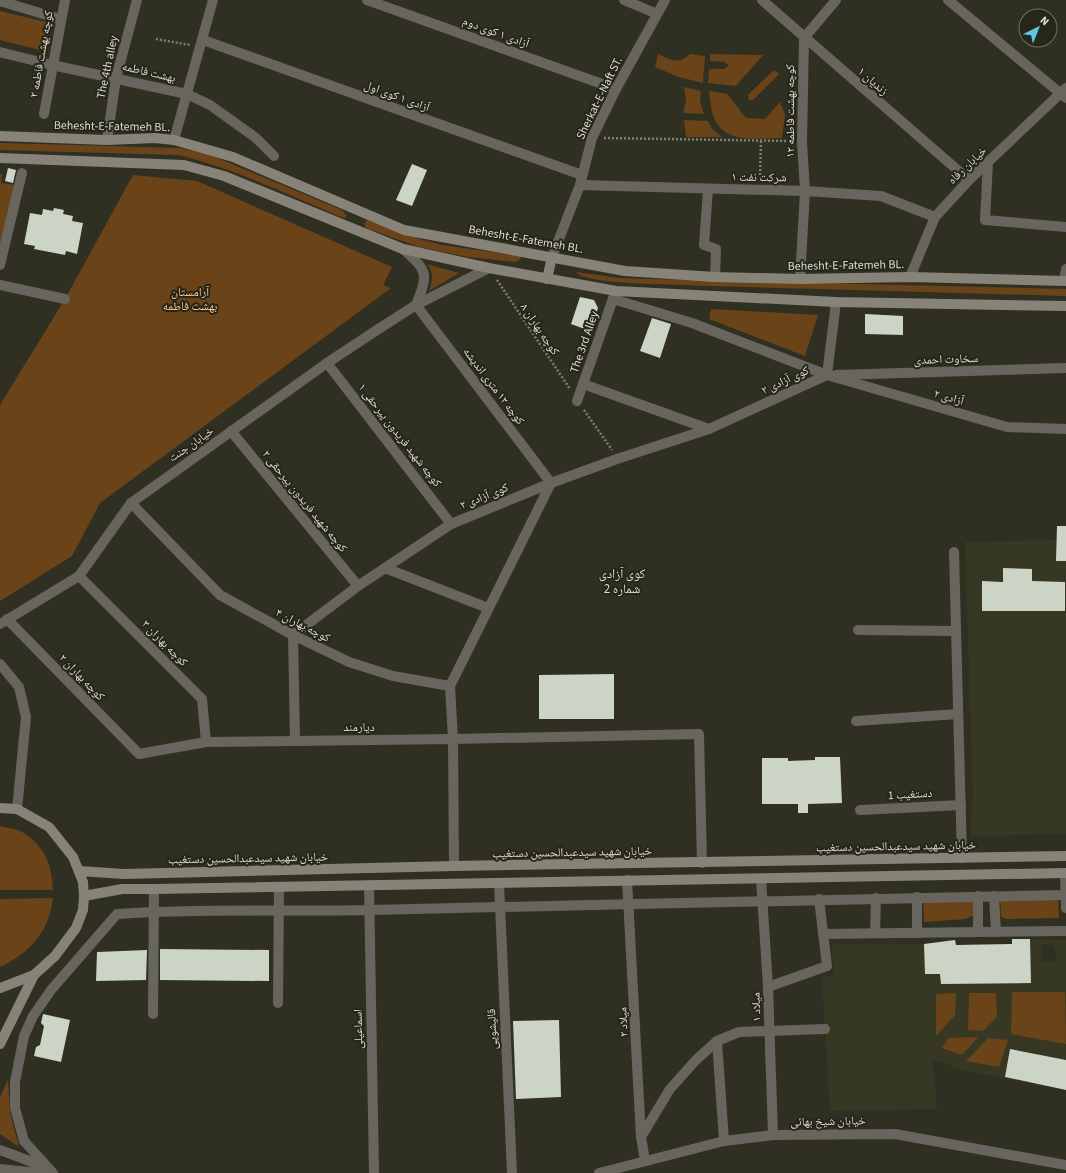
<svg xmlns="http://www.w3.org/2000/svg" width="1066" height="1173" font-family="'Source Sans 3','Noto Naskh Arabic',sans-serif">
<style>
.built{fill:#373824;fill-rule:evenodd}
.green{fill:#6b4318}
.building{fill:#ccd5c5}
.lines{fill:none;stroke-linecap:round;stroke-linejoin:round}
.path{stroke:#7e7f74;stroke-width:2.5;stroke-dasharray:2 2;stroke-linecap:butt}
.minor{stroke:#68655f;stroke-width:10}
.tertiary{stroke:#68655f;stroke-width:10}
.secondary{stroke:#878379;stroke-width:10}
.labels{text-anchor:middle;stroke-width:4;stroke-linejoin:round;paint-order:stroke}
.street-label{font-size:12px;fill:#ddddd5;stroke:#262619}
.park-label{font-size:12px;fill:#fdc896;stroke:#262619}
.neighbourhood-label{font-size:13px;fill:#ddddd5;stroke:#262619}
</style>
<rect width="100%" height="100%" fill="#2f3022"/>
<g class="built">
<path d="M1056,540V561H1066V834L970,836L973,798L965,542ZM982,581L1065,582V611H983Z"/>
<path d="M1012,939L1066,940V1060L1010,1049L1005,1077L1066,1091L963,1070L933,1059L937,1109L830,1111L822,977L833,976L832,944H924L955,940L956,945L1012,944ZM1042,944L1053,945L1057,959L1051,962L1041,961Z"/>
</g>
<g class="green">
<path d="M0,11L50,23L44,51L0,40Z"/>
<path d="M658,54C671,60 679,65 690,54L705,56L703,83L679,77L655,67Z"/>
<path d="M710,54L763,55L736,86L708,83L709,69H724L729,65L724,62L710,61Z"/>
<path d="M774,70L779,74L753,100H749L748,95Z"/>
<path d="M684,87L701,91L700,101L704,114L683,113L686,100Z"/>
<path d="M709,91L727,94L746,118L765,119L780,102L785,115L782,138C761,138 728,144 716,122C711,113 710,101 709,91Z"/>
<path d="M684,120L708,121L712,129L722,137H686Z"/>
<path d="M0,143L179,148L208,154L342,210L347,216L345,218L338,216C286,193 234,169 179,155L0,150Z"/>
<path d="M0,174H2L1,183L15,185L0,249Z"/>
<path d="M133,175L197,181L392,267L383,285L391,288L100,503L72,556L0,601V405L65,299Z"/>
<path d="M367,220L423,240L442,245L520,256L521,259L515,262L468,257L419,247L366,228L364,224Z"/>
<path d="M427,264L459,273L429,291C433,280 434,273 427,264Z"/>
<path d="M576,272L620,278L652,279L1066,289V296C929,292 792,289 655,284C641,284 582,282 576,272Z"/>
<path d="M711,309L818,315L805,356L709,319Z"/>
<path d="M0,826C7,828 18,829 24,833C45,847 52,865 53,890H0Z"/>
<path d="M1058,896L1059,918L1006,919L1001,917L1000,898Z"/>
<path d="M53,898C48,933 31,952 0,967V899Z"/>
<path d="M923,898H976L974,915L966,919L924,922Z"/>
<path d="M1012,992H1065L1066,1044L1011,1034Z"/>
<path d="M956,993L955,1015L936,1036V994Z"/>
<path d="M969,993H996L997,1017L983,1031L968,1030Z"/>
<path d="M978,1037L962,1055L942,1048L948,1038Z"/>
<path d="M988,1038L1008,1040L999,1067L966,1061Z"/>
<path d="M8,1080L10,1113L19,1147L0,1134V1097Z"/>
</g>
<g class="building">
<path d="M412,164L427,170L412,206L396,200Z"/>
<path d="M8,168L16,170L13,183L5,181Z"/>
<path d="M54,208L64,210L63,214L73,216L72,221L83,223L77,254L66,251L65,255L34,249L35,246L24,244L30,213L42,215L43,209L53,211Z"/>
<path d="M580,297L594,300L598,308L590,331L571,324Z"/>
<path d="M865,314L903,316V335L865,334Z"/>
<path d="M652,318L671,324L660,358L640,351Z"/>
<path d="M1057,526H1066V561H1056Z"/>
<path d="M1003,568L1032,569V581L1065,582V611H982V581L1003,582Z"/>
<path d="M614,674V719H539V675Z"/>
<path d="M815,757H840L842,803L808,804V813H798V804H762V758H788V761L815,760Z"/>
<path d="M1012,939H1030L1031,983L941,984L940,974H925L924,944L955,940L956,945L1012,944Z"/>
<path d="M160,949L269,950V981L160,980Z"/>
<path d="M147,950L146,980L96,981L97,952Z"/>
<path d="M43,1014L70,1020L61,1062L34,1056L36,1047L40,1045L44,1026L41,1023Z"/>
<path d="M559,1020L561,1097L516,1099L513,1021Z"/>
<path d="M1010,1049L1066,1060V1090L1005,1077Z"/>
</g>
<g class="lines">
<g class="path">
<path d="M156,39L190,45"/>
<path d="M604,138L791,141"/>
<path d="M760,179L761,141"/>
<path d="M497,280L570,389"/>
<path d="M584,410L612,450"/>
</g>
<g class="minor">
<path d="M367,0L616,89"/>
<path d="M624,0L657,14"/>
<path d="M762,0L969,180"/>
<path d="M948,0L1066,98"/>
<path d="M0,1L60,19"/>
<path d="M804,38L836,0"/>
<path d="M203,40L582,175"/>
<path d="M0,52L52,65L187,94L210,105L256,138L274,156"/>
<path d="M44,114L65,0"/>
<path d="M107,140L116,78L137,0"/>
<path d="M174,140L213,0"/>
<path d="M988,162L985,220L1066,227"/>
<path d="M580,185L805,191L881,196L935,217"/>
<path d="M708,189L704,245L716,249L715,277"/>
<path d="M0,265L22,173"/>
<path d="M800,279L805,191L802,142L804,38"/>
<path d="M1064,281L1066,269"/>
<path d="M0,285L65,299"/>
<path d="M613,299L692,323L827,375L1007,427L1066,429"/>
<path d="M416,305L551,483L450,686"/>
<path d="M327,363L451,524"/>
<path d="M836,375L1066,368"/>
<path d="M583,384L709,429"/>
<path d="M577,401L615,293"/>
<path d="M231,431L358,586"/>
<path d="M131,503L220,595L293,635L349,662L393,676L450,686L453,739L699,734L702,863"/>
<path d="M954,552L962,858"/>
<path d="M385,568L488,608"/>
<path d="M79,576L202,699L206,742"/>
<path d="M7,619L139,754L206,742L453,739L454,866"/>
<path d="M858,630L956,631"/>
<path d="M0,664L19,687L26,717L17,809"/>
<path d="M856,721L958,714"/>
<path d="M295,740L293,635L358,586L451,524L551,483L617,459L709,429L827,375L836,302"/>
<path d="M860,810L961,805"/>
<path d="M1065,873L1066,908"/>
<path d="M761,879L768,987L773,1135"/>
<path d="M627,880L641,1137L645,1161"/>
<path d="M499,883L512,1173"/>
<path d="M369,885L374,1173"/>
<path d="M994,896L996,932"/>
<path d="M917,897V933"/>
<path d="M978,932V896"/>
<path d="M875,933L876,898"/>
<path d="M823,934L1066,931"/>
<path d="M768,987L827,966L819,899"/>
<path d="M278,1003L279,887"/>
<path d="M153,1014L154,889"/>
<path d="M717,1041L724,1141"/>
<path d="M641,1137L670,1089L696,1060L717,1041L739,1032L825,1029"/>
<path d="M53,1173L24,1141L15,1108V1082L24,1036L33,1016L51,990L117,914C201,908 285,912 370,910C602,905 834,899 1066,895"/>
</g>
<g class="tertiary">
<path d="M403,249C429,272 428,274 416,305"/>
<path d="M552,257L580,185L592,138L616,89L665,0"/>
<path d="M910,277L935,217L969,180L1066,88"/>
<path d="M0,624L79,576L131,503L327,363L380,328L416,305L489,268"/>
<path d="M0,1150L32,1162L51,1173"/>
<path d="M0,1169L38,1173"/>
<path d="M599,1173L724,1141L773,1135L895,1134L1066,1165"/>
</g>
<g class="secondary">
<path d="M0,136L107,140L155,138L174,140L233,157L404,230L625,271L715,277L800,279L910,277L1066,281"/>
<path d="M0,158L184,165L224,176L403,249L489,268L616,291L836,302L1066,306"/>
<path d="M547,279L552,257"/>
<path d="M0,808L17,809L49,827L73,857L83,882L84,896L83,910L76,928L55,956L34,975L0,988"/>
<path d="M79,871L124,874L454,866L1066,856"/>
<path d="M84,896L122,889H154L1066,873"/>
<path d="M0,1044L34,975"/>
</g>
</g>
<g class="labels">
<g class="street-label">
<text transform="translate(496 32) rotate(20)" y="4">آزادی ۱ کوی دوم</text>
<text transform="translate(41 54) rotate(-80)" y="4">کوچه بهشت فاطمه ۲</text>
<text transform="translate(107 67) rotate(-78)" y="4">The 4th alley</text>
<text transform="translate(149 72) rotate(13)" y="4">بهشت فاطمه</text>
<text transform="translate(873 81) rotate(41)" y="4">زندیان ۱</text>
<text transform="translate(397 96) rotate(20)" y="4">آزادی ۱ کوی اول</text>
<text transform="translate(599 98) rotate(-64)" y="4">Sherkat-E-Naft ST.</text>
<text transform="translate(790 111) rotate(-90)" y="4">کوچه بهشت فاطمه ۱۲</text>
<text transform="translate(112 126) rotate(1)" y="4">Behesht-E-Fatemeh BL.</text>
<text transform="translate(967 165) rotate(-44)" y="4">خیابان رفاه</text>
<text transform="translate(759 177) rotate(1)" y="4">شرکت نفت ۱</text>
<text transform="translate(526 239) rotate(10)" y="4">Behesht-E-Fatemeh BL.</text>
<text transform="translate(846 265) rotate(-1)" y="4">Behesht-E-Fatemeh BL.</text>
<text transform="translate(540 329) rotate(56)" y="4">کوچه بهاران ۸</text>
<text transform="translate(584 342) rotate(-71)" y="4">The 3rd Alley</text>
<text transform="translate(946 359) rotate(-2)" y="4">سخاوت احمدی</text>
<text transform="translate(785 380) rotate(-25)" y="4">کوی آزادی ۲</text>
<text transform="translate(494 386) rotate(53)" y="4">کوچه ۱۲ متری اندیشه</text>
<text transform="translate(949 397) rotate(16)" y="4">آزادی ۲</text>
<text transform="translate(400 435) rotate(52)" y="4">کوچه شهید فریدون پیرحقی ۱</text>
<text transform="translate(191 444) rotate(-35)" y="4">خیابان جنت</text>
<text transform="translate(484 496) rotate(-22)" y="4">کوی آزادی ۲</text>
<text transform="translate(305 501) rotate(51)" y="4">کوچه شهید فریدون پیرحقی ۲</text>
<text transform="translate(303 625) rotate(27)" y="4">کوچه بهاران ۴</text>
<text transform="translate(165 643) rotate(45)" y="4">کوچه بهاران ۳</text>
<text transform="translate(82 677) rotate(46)" y="4">کوچه بهاران ۲</text>
<text x="359" y="731">دیارمند</text>
<text transform="translate(910 794) rotate(-3)" y="4">دستغیب 1</text>
<text transform="translate(896 846) rotate(-1)" y="4">خیابان شهید سیدعبدالحسین دستغیب</text>
<text transform="translate(572 852) rotate(-1)" y="4">خیابان شهید سیدعبدالحسین دستغیب</text>
<text transform="translate(248 858) rotate(-1)" y="4">خیابان شهید سیدعبدالحسین دستغیب</text>
<text transform="translate(756 1007) rotate(-92)" y="4">میلاد ۱</text>
<text transform="translate(623 1022) rotate(-93)" y="4">میلاد ۲</text>
<text transform="translate(358 1029) rotate(-91)" y="4">اسماعیلی</text>
<text transform="translate(492 1029) rotate(-93)" y="4">قالیشویی</text>
<text transform="translate(828 1121) rotate(-1)" y="4">خیابان شیخ بهائی</text>
</g>
<g class="park-label">
<text x="190" y="296">آرامستان<tspan x="190" dy="14">بهشت فاطمه</tspan></text>
</g>
<g class="neighbourhood-label">
<text x="622" y="578">کوی آزادی<tspan x="622" dy="15">شماره 2</tspan></text>
</g>
</g>
<g transform="translate(1038 28) rotate(43)"><circle r="19" fill="#262619" stroke="#6f6f64"/>
<path d="M0-3L7 15L0 10L-7 15Z" fill="#5dc7e8"/>
<text y="-6" font-size="11" font-weight="bold" text-anchor="middle" fill="#ddddd5">N</text>
</g>
</svg>
